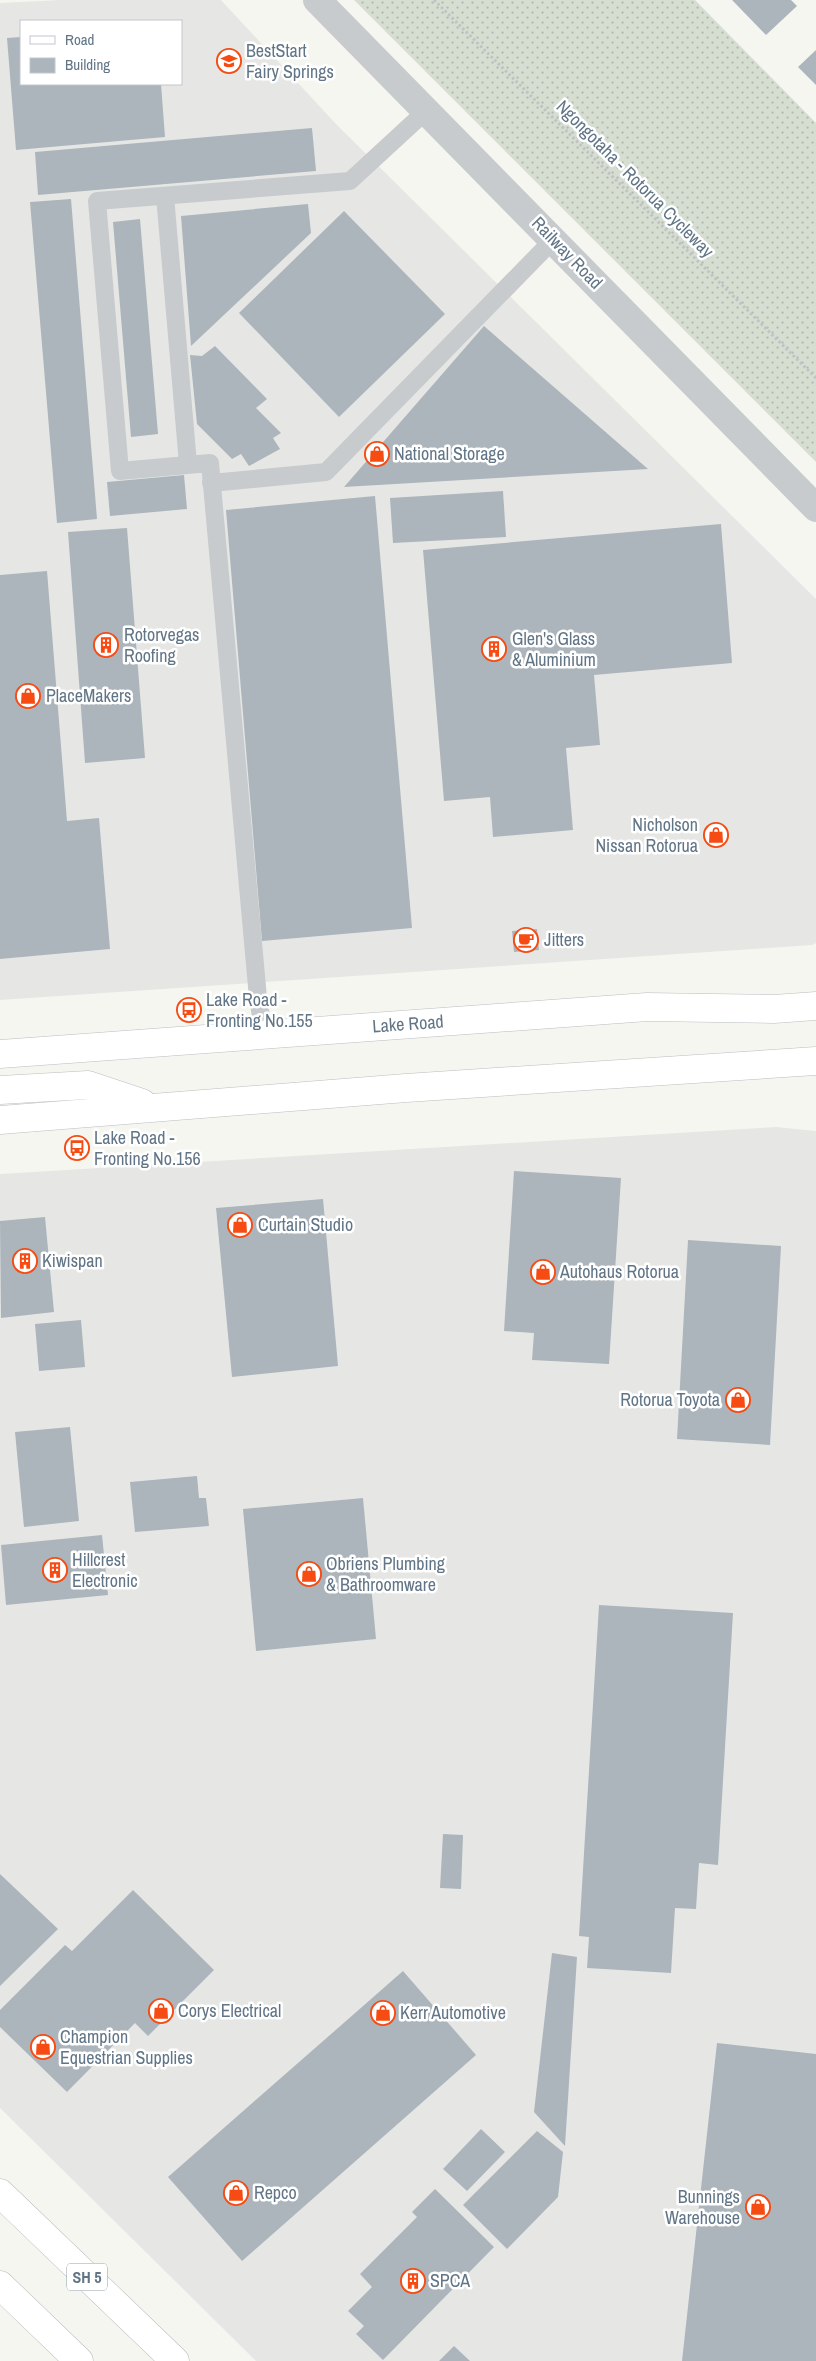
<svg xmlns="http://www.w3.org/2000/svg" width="816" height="2361" font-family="'Archivo Narrow',sans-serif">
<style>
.built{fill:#e6e7e5;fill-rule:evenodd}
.grass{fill:url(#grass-dots)}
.building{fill:#acb5bb}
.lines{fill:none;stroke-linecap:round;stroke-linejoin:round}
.secondary-casing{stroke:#b9bec3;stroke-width:29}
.highway-casing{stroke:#b9bcbf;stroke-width:29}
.path{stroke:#c0c2c4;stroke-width:3;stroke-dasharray:2.5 2.5;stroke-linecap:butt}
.lane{stroke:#c8cbce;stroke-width:18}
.street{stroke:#c8cbce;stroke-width:28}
.secondary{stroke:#fff;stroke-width:28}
.highway{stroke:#fff;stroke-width:28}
.labels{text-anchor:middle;stroke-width:5;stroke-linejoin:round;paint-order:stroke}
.shield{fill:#fff;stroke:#909eaa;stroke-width:1}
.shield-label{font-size:16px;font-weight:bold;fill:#617586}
.poi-label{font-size:18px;fill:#617586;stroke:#fff;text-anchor:start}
.street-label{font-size:18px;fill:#617586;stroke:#fff}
</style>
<defs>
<pattern id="grass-dots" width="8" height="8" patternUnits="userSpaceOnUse" patternTransform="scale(1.25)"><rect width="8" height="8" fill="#d6ded2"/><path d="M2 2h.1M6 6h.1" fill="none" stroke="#b1b9b0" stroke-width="1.8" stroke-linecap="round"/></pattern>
</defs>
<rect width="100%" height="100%" fill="#f6f6f1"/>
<g class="built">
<path d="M60,0H221L337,125L816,599V943L812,945L0,1000V3ZM21,21H181V84H21Z"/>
<path d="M776,1127L816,1131V2361H256L0,2108V1174Z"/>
</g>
<path class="grass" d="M354,0H695L816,123V462Z"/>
<g class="building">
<path d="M732,0H791L797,6L766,35Z"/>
<path d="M21,37V84H161L165,137L16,150L7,38Z"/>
<path d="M816,50V85L798,67Z"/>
<path d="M312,128L316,171L38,195L35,152Z"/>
<path d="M71,199L97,519L57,523L30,202Z"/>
<path d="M308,204L311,233L191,346L181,216Z"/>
<path d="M344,211L445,314L339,417L239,313Z"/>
<path d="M140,219L158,434L131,437L113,222Z"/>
<path d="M484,326L648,469L344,487Z"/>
<path d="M215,346L267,399L256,408L281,433L273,438L280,449L249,466L241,454L232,459L197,424L190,355L202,356Z"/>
<path d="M184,475L187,509L110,516L107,482Z"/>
<path d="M503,491L506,537L393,543L390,498Z"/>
<path d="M375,496L412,928L262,941L226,510Z"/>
<path d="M721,524L732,663L594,675L600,745L566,748L573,830L493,837L490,797L444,801L423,550Z"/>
<path d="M127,528L145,758L85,763L68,532Z"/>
<path d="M47,571L67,821L99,818L110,949L0,959V575Z"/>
<path d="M537,929L539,950L514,952L512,931Z"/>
<path d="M514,1171L621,1178L609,1364L532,1360L534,1333L504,1331Z"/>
<path d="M323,1199L338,1366L232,1377L216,1208Z"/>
<path d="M45,1217L54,1312L1,1318L0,1221Z"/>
<path d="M688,1240L781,1246L770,1445L677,1439Z"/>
<path d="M81,1320L85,1367L39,1371L35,1324Z"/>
<path d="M70,1427L79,1521L24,1527L15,1432Z"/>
<path d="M197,1476L199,1498H206L209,1526L135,1532L130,1482Z"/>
<path d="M363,1498L376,1639L256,1651L243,1509Z"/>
<path d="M102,1535L108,1595L6,1605L1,1545Z"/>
<path d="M599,1605L733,1613L718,1865L699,1863L696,1909L675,1908L671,1973L587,1968L589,1937L579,1936Z"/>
<path d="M443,1834L463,1835L461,1889L440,1888Z"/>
<path d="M0,1874L58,1929L0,1986Z"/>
<path d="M133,1890L214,1970L148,2036L135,2023L67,2092L0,2027V2010L65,1945L72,1951Z"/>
<path d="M552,1953L577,1957L565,2146L534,2112Z"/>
<path d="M403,1971L476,2055L242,2261L168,2177Z"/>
<path d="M717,2043L816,2054V2361H682Z"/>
<path d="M481,2129L505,2152L467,2191L443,2169Z"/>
<path d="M537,2131L563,2152L558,2197L507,2249L463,2205Z"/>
<path d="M435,2189L494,2247L383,2360L356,2334L364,2326L348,2311L372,2287L360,2274L417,2217L412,2212Z"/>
<path d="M454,2346L470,2361H439Z"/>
</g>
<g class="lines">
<defs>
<g id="secondary">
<path d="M0,1054L647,1007L774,1009L816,1006"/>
<path d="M0,1090L88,1085L142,1103"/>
<path d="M0,1120L406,1088L816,1061"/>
</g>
<g id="highway">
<path d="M0,2193L175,2361"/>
<path d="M0,2285L79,2361"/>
</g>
</defs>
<use href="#secondary" class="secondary-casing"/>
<use href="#highway" class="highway-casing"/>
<path class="path" d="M434,0L816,378"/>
<g class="lane">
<path d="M165,196L188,464"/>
<path d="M211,483L326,472L554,239"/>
<path d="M264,1035L258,998L210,463L120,471L97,201L350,181L426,111"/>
</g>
<path class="street" d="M317,0L816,508"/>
<use href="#secondary" class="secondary"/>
<use href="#highway" class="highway"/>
</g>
<defs>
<symbol id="school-ring" viewBox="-11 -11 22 22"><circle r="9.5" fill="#fff" stroke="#f64b12" stroke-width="1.5"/><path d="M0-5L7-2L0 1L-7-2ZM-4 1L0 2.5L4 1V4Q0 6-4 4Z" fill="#f64b12"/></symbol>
<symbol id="shop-ring" viewBox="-11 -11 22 22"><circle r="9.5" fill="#fff" stroke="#f64b12" stroke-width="1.5"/><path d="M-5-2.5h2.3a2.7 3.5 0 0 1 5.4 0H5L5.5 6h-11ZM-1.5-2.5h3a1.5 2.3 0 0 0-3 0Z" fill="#f64b12"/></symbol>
<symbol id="building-ring" viewBox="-11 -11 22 22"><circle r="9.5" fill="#fff" stroke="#f64b12" stroke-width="1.5"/><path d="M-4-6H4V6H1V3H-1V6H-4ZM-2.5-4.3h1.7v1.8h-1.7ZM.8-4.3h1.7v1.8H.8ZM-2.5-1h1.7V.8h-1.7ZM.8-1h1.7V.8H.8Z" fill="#f64b12"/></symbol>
<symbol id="cafe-ring" viewBox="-11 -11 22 22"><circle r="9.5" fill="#fff" stroke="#f64b12" stroke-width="1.5"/><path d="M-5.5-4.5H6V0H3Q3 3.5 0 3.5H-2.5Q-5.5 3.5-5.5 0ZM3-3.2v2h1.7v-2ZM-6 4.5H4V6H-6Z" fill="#f64b12"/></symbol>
<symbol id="bus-ring" viewBox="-11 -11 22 22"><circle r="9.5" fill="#fff" stroke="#f64b12" stroke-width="1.5"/><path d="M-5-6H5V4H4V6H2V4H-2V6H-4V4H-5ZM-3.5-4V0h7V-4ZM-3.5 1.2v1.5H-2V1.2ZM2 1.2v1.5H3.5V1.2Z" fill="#f64b12"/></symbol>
</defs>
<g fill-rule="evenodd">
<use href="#school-ring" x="215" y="47" width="28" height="28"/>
<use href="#shop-ring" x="363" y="440" width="28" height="28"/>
<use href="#building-ring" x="92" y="631" width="28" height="28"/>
<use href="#building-ring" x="480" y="635" width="28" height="28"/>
<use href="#shop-ring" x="14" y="682" width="28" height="28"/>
<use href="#shop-ring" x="702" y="821" width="28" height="28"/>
<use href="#cafe-ring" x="512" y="926" width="28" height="28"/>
<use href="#bus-ring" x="175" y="996" width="28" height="28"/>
<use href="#bus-ring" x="63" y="1134" width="28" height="28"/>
<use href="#shop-ring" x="226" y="1211" width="28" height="28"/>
<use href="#building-ring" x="11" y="1247" width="28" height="28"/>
<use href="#shop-ring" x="529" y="1258" width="28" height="28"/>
<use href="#shop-ring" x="724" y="1386" width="28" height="28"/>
<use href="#building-ring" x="41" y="1556" width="28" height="28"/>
<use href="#shop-ring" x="295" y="1560" width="28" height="28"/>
<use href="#shop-ring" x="147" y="1997" width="28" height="28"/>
<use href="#shop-ring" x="369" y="1999" width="28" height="28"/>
<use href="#shop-ring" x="29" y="2033" width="28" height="28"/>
<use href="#shop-ring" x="222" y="2179" width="28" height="28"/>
<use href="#shop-ring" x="744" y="2193" width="28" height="28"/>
<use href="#building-ring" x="399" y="2267" width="28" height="28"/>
</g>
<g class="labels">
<rect class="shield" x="67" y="2263.5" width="40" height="27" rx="4"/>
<g class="shield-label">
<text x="87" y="2283">SH 5</text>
</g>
<g class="poi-label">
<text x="246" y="57">BestStart<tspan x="246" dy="21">Fairy Springs</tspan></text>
<text x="394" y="460">National Storage</text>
<text x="124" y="641">Rotorvegas<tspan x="124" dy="21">Roofing</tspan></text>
<text x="512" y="645">Glen's Glass<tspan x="512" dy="21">&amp; Aluminium</tspan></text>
<text x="46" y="702">PlaceMakers</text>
<text x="698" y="831" text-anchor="end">Nicholson<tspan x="698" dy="21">Nissan Rotorua</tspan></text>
<text x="544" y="946">Jitters</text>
<text x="206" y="1006">Lake Road -<tspan x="206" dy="21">Fronting No.155</tspan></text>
<text x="94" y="1144">Lake Road -<tspan x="94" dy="21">Fronting No.156</tspan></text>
<text x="258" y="1231">Curtain Studio</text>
<text x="42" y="1267">Kiwispan</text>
<text x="560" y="1278">Autohaus Rotorua</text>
<text x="720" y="1406" text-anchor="end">Rotorua Toyota</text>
<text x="72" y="1566">Hillcrest<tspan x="72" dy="21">Electronic</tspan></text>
<text x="326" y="1570">Obriens Plumbing<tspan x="326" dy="21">&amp; Bathroomware</tspan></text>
<text x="178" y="2017">Corys Electrical</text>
<text x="400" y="2019">Kerr Automotive</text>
<text x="60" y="2043">Champion<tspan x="60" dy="21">Equestrian Supplies</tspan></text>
<text x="254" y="2199">Repco</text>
<text x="740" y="2203" text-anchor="end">Bunnings<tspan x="740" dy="21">Warehouse</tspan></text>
<text x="430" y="2287">SPCA</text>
</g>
<g class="street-label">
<text transform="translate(635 179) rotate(45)" y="6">Ngongotaha - Rotorua Cycleway</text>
<text transform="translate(567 253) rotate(46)" y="6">Railway Road</text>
<text transform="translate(408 1024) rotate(-4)" y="6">Lake Road</text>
</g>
</g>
<rect x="20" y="20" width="162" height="65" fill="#ffffff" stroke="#c0c8cf"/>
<rect x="30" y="36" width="25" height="8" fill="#ffffff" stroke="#c0c8cf"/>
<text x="65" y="45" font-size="15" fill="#617586">Road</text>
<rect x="30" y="58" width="25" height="15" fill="#acb5bb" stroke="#c0c8cf"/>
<text x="65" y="70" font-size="15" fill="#617586">Building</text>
</svg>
